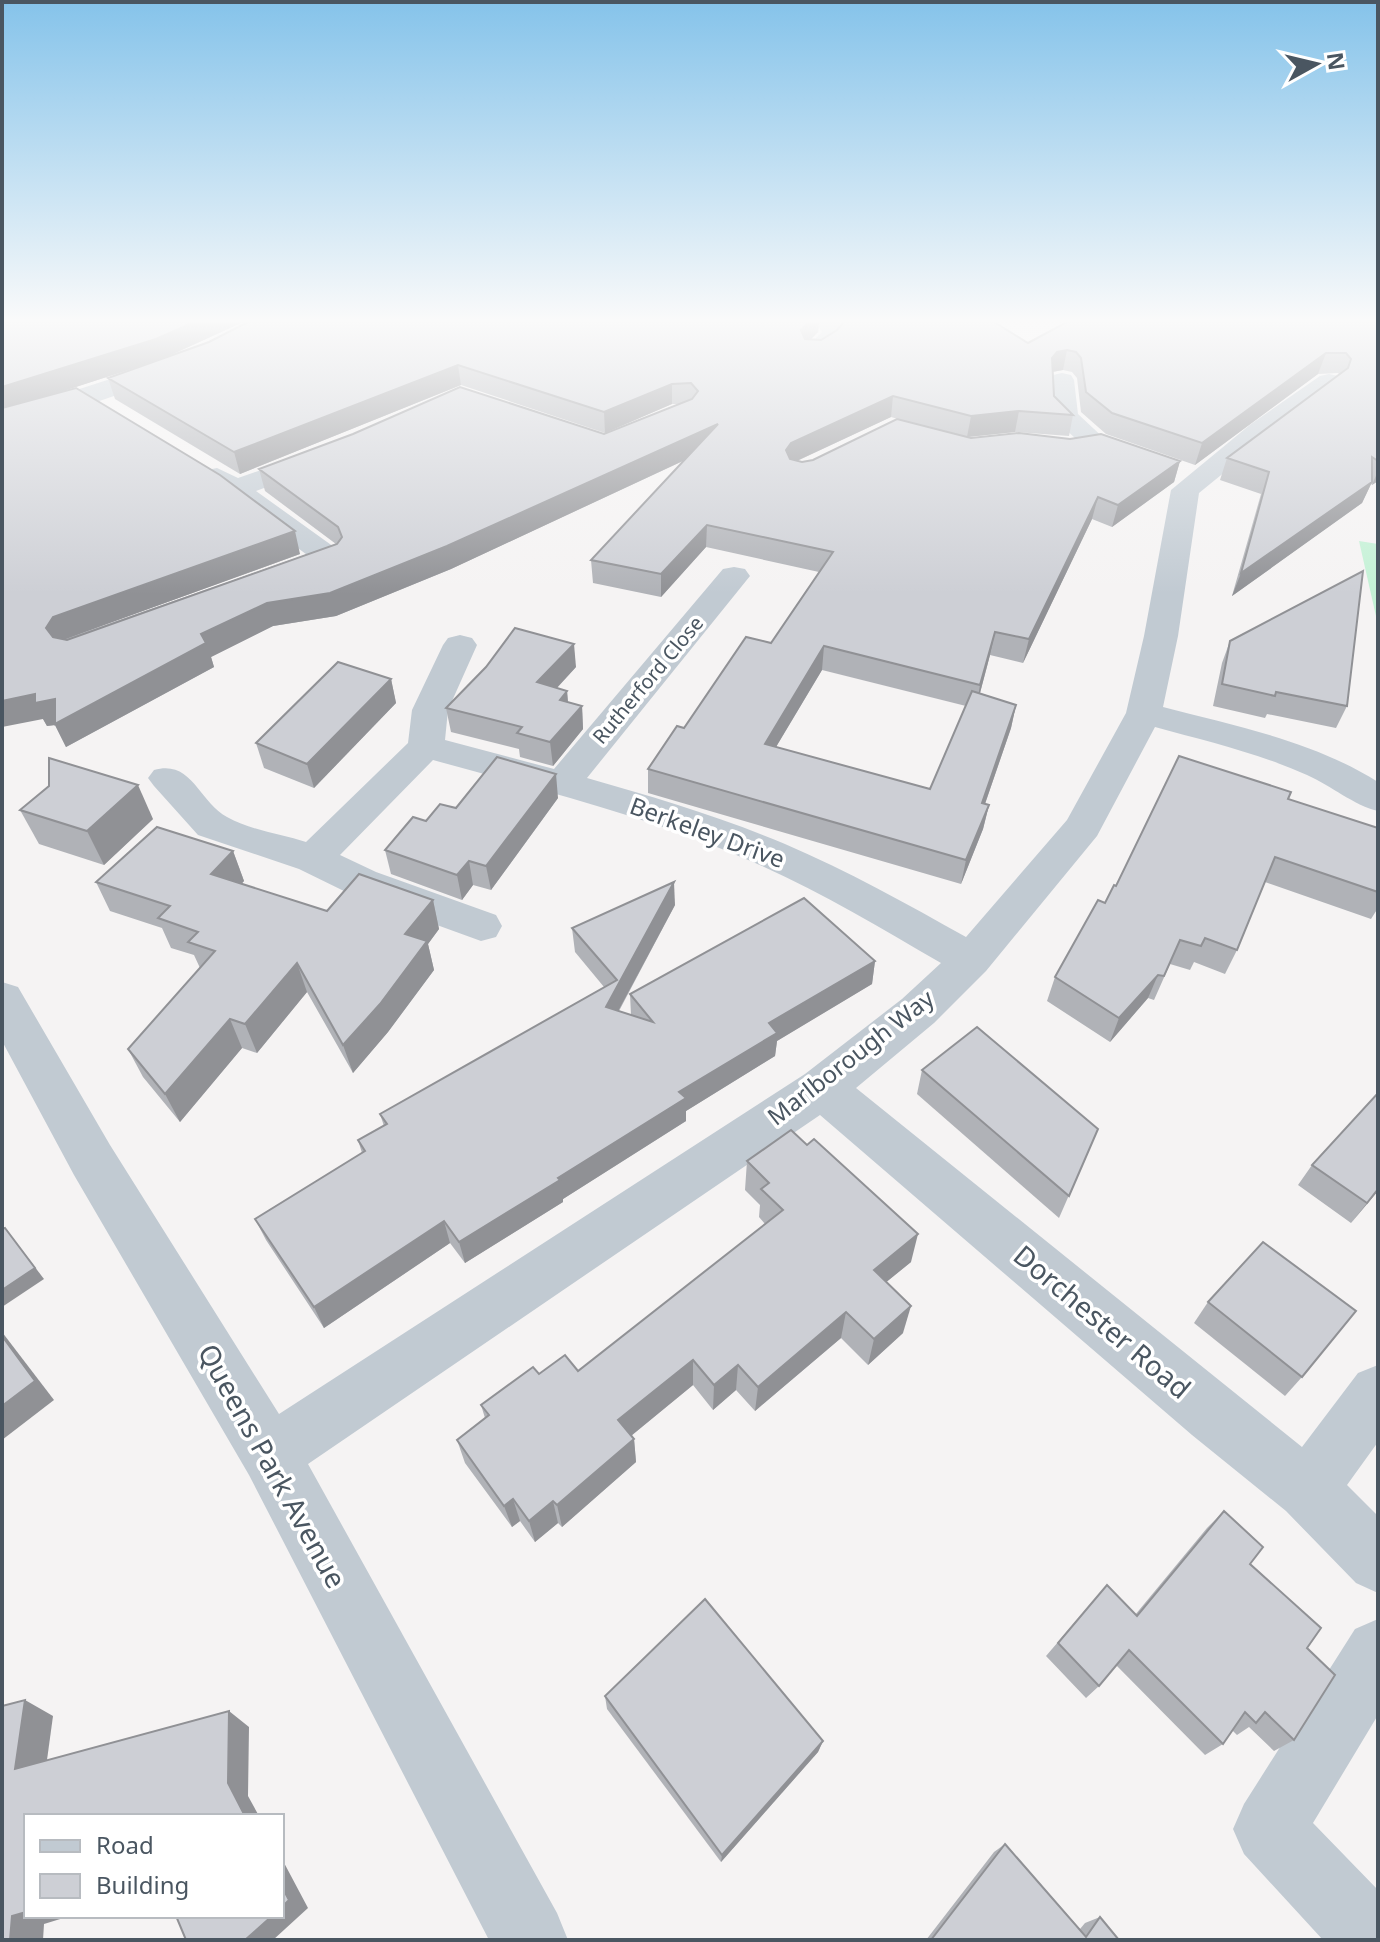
<svg xmlns="http://www.w3.org/2000/svg" width="1380" height="1942" font-family="'Noto Sans',sans-serif">
<style>
.green{fill:#c3f1d5}
.lines{fill:none;stroke-linecap:round;stroke-linejoin:round}
.minor{fill:#c1cad2;fill-rule:evenodd}
.wall{fill:#b0b2b7;fill-rule:evenodd}
.shaded-wall{fill:#909195}
.building{fill:#cdcfd5;stroke:#909195;stroke-width:2}
.labels{text-anchor:middle;stroke-width:7;stroke-linejoin:round;paint-order:stroke}
.far-street-label{font-size:20px;fill:#4a5661;stroke:#fff}
.street-label{font-size:24px;fill:#4a5661;stroke:#fff}
.near-street-label{font-size:28px;fill:#4a5661;stroke:#fff}
</style>
<rect width="100%" height="100%" fill="#f5f3f3"/>
<path class="green" d="M1359,541L1378,544V625Z"/>
<g class="lines">
<g class="minor">
<path d="M250,322H279C252,357 52,417 2,430V414L163,362Z"/>
<path d="M816,322H839L846,333C836,347 823,361 806,357L802,352L822,332Z"/>
<path d="M1062,373L1071,375L1074,380L1078,414L1109,443L1105,449H1087L1052,417L1050,380L1053,375Z"/>
<path d="M1329,374L1338,376L1341,381L1338,386L1269,436L1199,493L1178,636L1163,707C1236,726 1313,741 1378,782V811C1353,805 1332,786 1307,775C1258,753 1206,741 1155,727L1097,836L986,971L934,1023L856,1088L1302,1447L1358,1373L1378,1365V1442L1347,1485L1378,1516V1593L1356,1583L1286,1511L1192,1435L820,1115L308,1464L557,1913L568,1940H489L249,1475L74,1175L2,1041V982L18,987L110,1145L279,1414L805,1074L902,999L941,963C879,927 818,890 753,862C650,817 541,790 433,760L340,855L376,872L496,915L502,926L496,937L481,941L346,892L299,869L198,835L154,786L148,778L154,770C192,759 199,802 227,817C250,830 281,834 306,842L408,743L412,710L443,645L448,638L460,635L472,638L477,645L448,710L445,740L554,769L723,569L734,567L745,569L750,576L587,778C654,797 721,817 785,844C848,871 907,904 966,937L1067,820L1126,713L1144,636L1171,490L1251,424L1320,376Z"/>
<path d="M318,450L328,452L332,458L328,464L256,491L341,552L345,558L341,564L330,567L319,564L203,476L207,470L217,468L238,478Z"/>
<path d="M1378,1619V1715L1313,1823L1378,1890V1940H1323L1244,1854L1233,1829L1244,1804L1355,1629Z"/>
</g>
</g>
<g class="wall">
<path d="M2,322H243L169,356L209,342L248,322H819L818,332L811,339L821,340L837,330L843,322H994L1028,343L1378,322V481L1372,485L1371,484L1362,503L1232,596L1261,494L1220,480L1227,458L1339,374L1338,373L1318,374L1195,465L1106,434L1081,412L1077,378L1072,372L1063,370L1052,372L1054,396L1073,415L1069,436L1015,432L968,437L1180,461L1174,482L1112,527L1092,519L1023,663L990,655L980,693L1016,705L1011,728L985,804L989,805L983,829L961,884L648,793V769L684,728L771,643L819,572L706,547L661,597L593,583L591,560L683,461L451,569L336,616L273,626L211,657L214,667L66,747L55,725L47,726L43,719ZM144,365L108,378L115,399L240,474L461,385L605,433L672,404H679L604,434L259,469L265,491L336,544L65,639L300,554L63,391ZM891,417L912,423L813,460L802,462L797,461ZM822,670L966,706L930,789L776,747Z"/>
<path d="M1230,641L1347,706L1336,728L1267,714L1265,718L1213,706L1222,663Z"/>
<path d="M576,667L557,688L567,691L568,702L582,706L583,729L553,766L520,757L519,749L451,732L446,708Z"/>
<path d="M391,679L396,703L314,788L264,768L256,743Z"/>
<path d="M558,798L491,890L473,885L462,900L391,874L385,850L426,821L456,808Z"/>
<path d="M1288,799L1378,828V908L1371,919L1265,882L1237,950L1225,974L1194,962L1190,970L1170,964L1154,1000L1148,998L1110,1042L1047,1001L1055,977L1116,886Z"/>
<path d="M20,810L153,819L104,865L39,844Z"/>
<path d="M233,851L244,881L241,884L327,911L433,900L439,929L428,944L434,970L388,1032L353,1073L307,992L257,1053L242,1048L180,1122L143,1077L128,1049L200,968L194,955L171,948L162,928L110,911L96,882Z"/>
<path d="M675,905L619,1011L631,1015L630,994L875,961L872,984L777,1041L775,1056L686,1111V1121L563,1199V1202L465,1263L450,1243L324,1328L266,1240L255,1219L362,1153L358,1140L384,1126L380,1114L604,987L575,952L572,928Z"/>
<path d="M922,1070L1098,1129L1059,1218L917,1094Z"/>
<path d="M1378,1093V1194L1376,1193L1351,1223L1298,1185L1312,1165Z"/>
<path d="M747,1161L911,1262L886,1282L903,1333L868,1365L841,1338L755,1411L736,1390L713,1410L693,1385L631,1436L634,1439L636,1462L562,1527L558,1523L535,1542L520,1521L512,1527L465,1463L457,1440L485,1418L481,1405L539,1374L578,1371L765,1224L759,1217L760,1205L745,1190Z"/>
<path d="M1208,1302L1302,1377L1285,1396L1194,1323Z"/>
<path d="M1224,1511L1250,1564L1307,1648L1294,1740L1274,1751L1249,1727L1237,1735L1232,1730L1223,1744L1205,1755L1116,1665L1099,1686L1086,1698L1046,1656L1107,1585L1135,1615L1207,1528Z"/>
<path d="M605,1696L823,1741L818,1752L721,1862L607,1709Z"/>
<path d="M1005,1844L1080,1929L1085,1923L1100,1917L1119,1940H926L994,1852Z"/>
</g>
<g class="shaded-wall">
<path d="M194,322H243L162,359L2,411V387Z"/>
<path d="M809,322H819L818,332L800,350L801,330Z"/>
<path d="M1067,350L1063,370L1052,372V358L1057,352Z"/>
<path d="M1326,353L1318,374L1195,465L1202,443Z"/>
<path d="M458,365L461,385L240,474L234,452Z"/>
<path d="M672,384V404L605,433L604,412Z"/>
<path d="M893,396L891,417L790,464L786,450L791,443Z"/>
<path d="M1019,411L1015,432L967,437L971,416Z"/>
<path d="M718,424L717,445L451,569L336,616L273,626L211,657L214,667L66,747L55,725L47,726L43,719L2,727V701L201,634L267,603Z"/>
<path d="M1180,461L1174,482L1112,527L1118,505Z"/>
<path d="M1378,471V481L1372,485Z"/>
<path d="M1372,482L1362,503L1232,596L1241,573Z"/>
<path d="M1098,497L1092,519L1023,663L1029,639Z"/>
<path d="M707,525L706,547L661,597V574Z"/>
<path d="M295,531L300,554L63,640L57,652L46,628L53,617Z"/>
<path d="M995,632L990,655L976,708L980,685Z"/>
<path d="M574,644L576,667L540,706L537,682Z"/>
<path d="M824,646L822,670L764,767L765,744Z"/>
<path d="M391,679L396,703L314,788L307,764Z"/>
<path d="M567,691L569,715L560,700Z"/>
<path d="M1016,705L1011,728L977,827L982,803Z"/>
<path d="M582,706L583,729L553,766L550,742Z"/>
<path d="M556,774L558,798L491,890L486,866Z"/>
<path d="M138,785L153,819L104,865L87,831Z"/>
<path d="M989,805L983,829L961,884L966,860Z"/>
<path d="M233,851L244,881L223,904L211,874Z"/>
<path d="M469,861L473,885L462,900L457,875Z"/>
<path d="M674,882L675,905L608,1030L606,1007Z"/>
<path d="M433,900L439,929L428,944L434,970L388,1032L353,1073L343,1045L405,934Z"/>
<path d="M875,961L872,984L777,1041L775,1056L686,1111V1121L563,1199V1202L465,1263L459,1242L558,1178L679,1092L769,1023Z"/>
<path d="M297,963L307,992L257,1053L245,1024Z"/>
<path d="M1158,975L1148,998L1110,1042L1119,1018Z"/>
<path d="M230,1019L242,1048L180,1122L165,1094Z"/>
<path d="M1378,1189V1191L1351,1223L1367,1203Z"/>
<path d="M444,1221L450,1243L324,1328L314,1307Z"/>
<path d="M5,1228L44,1279L2,1307V1290Z"/>
<path d="M918,1234L911,1262L868,1297L874,1270Z"/>
<path d="M911,1306L903,1333L868,1365L874,1339Z"/>
<path d="M846,1312L841,1338L755,1411L758,1387Z"/>
<path d="M2,1332L54,1400L2,1440Z"/>
<path d="M693,1360V1385L621,1444L618,1420Z"/>
<path d="M738,1365L736,1390L713,1410L714,1385Z"/>
<path d="M634,1439L636,1462L562,1527L557,1505Z"/>
<path d="M513,1499L520,1521L512,1527L504,1506Z"/>
<path d="M553,1501L558,1523L535,1542L529,1521Z"/>
<path d="M25,1700L53,1716L44,1782L15,1769Z"/>
<path d="M229,1711L249,1727L248,1796L259,1816H245L228,1783Z"/>
<path d="M823,1741L818,1752L721,1862L722,1855Z"/>
<path d="M282,1859L308,1908L273,1940H245L272,1916H282Z"/>
<path d="M26,1912V1916H70L44,1924L43,1940H10L12,1916Z"/>
</g>
<g class="building">
<path d="M2,322H194L156,339L2,387Z"/>
<path d="M248,322H809L801,330L805,339L821,340L837,330L844,322H994L1028,343L1067,322H1378V461L1372,457V482L1241,573L1269,472L1227,458L1348,368L1351,359L1346,353H1326L1202,443L1112,413L1086,392L1081,358L1076,352L1067,350L1057,352L1052,358L1054,396L1073,415L1019,411L971,416L893,396L791,443L786,450L790,459L802,462L813,460L897,419L971,438L1019,433L1070,439L1101,434L1180,461L1118,505L1098,497L1029,639L995,632L980,685L824,646L765,744L930,789L972,691L1016,705L982,803L989,805L966,860L648,769L677,726L684,728L746,637L771,643L833,552L707,525L661,574L591,560L718,424L447,546L330,593L267,603L201,634L206,643L55,724V699L35,703V694L2,701V408L76,388L220,475L295,531L53,617L46,628L53,637L67,640L337,544L342,537L338,527L259,469L353,434L460,387L604,434L692,399L698,391L691,383L672,384L604,412L458,365L234,452L108,378L209,342Z"/>
<path d="M1363,571L1347,706L1276,692L1275,696L1222,684L1230,641Z"/>
<path d="M515,628L574,644L537,682L567,691L560,700L582,706L550,742L517,733L522,727L446,708L486,667Z"/>
<path d="M338,662L391,679L307,764L256,743Z"/>
<path d="M1179,756L1291,792L1288,799L1378,828V892L1275,857L1237,950L1205,938L1201,946L1180,940L1164,976L1158,975L1119,1018L1055,977L1098,900L1105,903L1114,885L1116,886Z"/>
<path d="M497,757L556,774L486,866L469,861L457,875L385,850L413,817L426,821L440,804L456,808Z"/>
<path d="M49,758L138,785L87,831L20,810L49,786Z"/>
<path d="M157,827L233,851L211,874L327,911L359,874L433,900L405,934L427,941L380,1004L343,1045L297,963L245,1024L230,1019L165,1094L128,1049L215,951L188,942L198,932L158,918L170,906L96,882Z"/>
<path d="M674,882L606,1007L653,1022L630,994L804,898L875,961L769,1023L777,1033L679,1092L686,1098L558,1178L560,1180L459,1242L444,1221L314,1307L255,1219L365,1151L358,1140L387,1124L380,1114L617,980L572,928Z"/>
<path d="M977,1027L1098,1129L1069,1196L922,1070Z"/>
<path d="M1378,1093V1189L1367,1203L1312,1165Z"/>
<path d="M791,1130L807,1145L814,1139L918,1234L874,1270L911,1306L874,1339L846,1312L758,1387L738,1365L714,1385L693,1360L618,1420L634,1439L557,1505L553,1501L529,1521L513,1499L504,1506L457,1440L489,1415L481,1405L533,1367L539,1374L565,1355L578,1371L783,1210L761,1189L769,1183L747,1161Z"/>
<path d="M5,1228L35,1268L2,1290V1229Z"/>
<path d="M1263,1242L1356,1311L1302,1377L1208,1302Z"/>
<path d="M2,1336L35,1381L2,1406Z"/>
<path d="M1224,1511L1263,1547L1250,1564L1321,1628L1307,1648L1335,1675L1294,1740L1265,1712L1256,1723L1245,1712L1223,1744L1129,1650L1099,1686L1058,1643L1107,1585L1137,1616Z"/>
<path d="M705,1599L823,1741L722,1855L605,1696Z"/>
<path d="M25,1700L15,1769L229,1711L228,1783L245,1816H26V1912L12,1916L10,1940H2V1706Z"/>
<path d="M1005,1844L1086,1937L1100,1917L1119,1940H931Z"/>
<path d="M282,1887L289,1900L282,1907Z"/>
<path d="M176,1916H272L245,1940H186Z"/>
</g>
<linearGradient id="sky" x2="0" y2="1"><stop stop-color="#85c3ea"/><stop offset="0.54" stop-color="#fafafa"/><stop offset="1" stop-color="#fafafa" stop-opacity="0"/></linearGradient>
<rect width="1380" height="594" fill="url(#sky)"/>
<g class="labels">
<g class="far-street-label">
<text transform="translate(648 680) rotate(-50)" y="7">Rutherford Close</text>
</g>
<g class="street-label">
<text transform="translate(707 833) rotate(20)" y="8">Berkeley Drive</text>
<text transform="translate(851 1058) rotate(-38)" y="8">Marlborough Way</text>
</g>
<g class="near-street-label">
<text transform="translate(1102 1322) rotate(40)" y="10">Dorchester Road</text>
<text transform="translate(272 1466) rotate(61)" y="10">Queens Park Avenue</text>
</g>
</g>
<rect width="1380" height="1942" fill="none" stroke="#4a5661" stroke-width="8"/>
<rect x="24" y="1814" width="260" height="104" fill="#ffffff" stroke="#b7bbc0" stroke-width="2"/>
<rect x="40" y="1840" width="40" height="12" fill="#c1cad2" stroke="#b7bbc0" stroke-width="2"/>
<text x="96" y="1854" font-size="24" fill="#4a5661">Road</text>
<rect x="40" y="1874" width="40" height="24" fill="#cdcfd5" stroke="#b7bbc0" stroke-width="2"/>
<text x="96" y="1894" font-size="24" fill="#4a5661">Building</text>
<g transform="translate(1316 64) rotate(82)" stroke="#ffffff" stroke-width="6" paint-order="stroke">
<path d="M0-6L14 30L0 20L-14 30Z" fill="#4a5661"/>
<text y="-12" font-size="22" font-weight="bold" text-anchor="middle" fill="#4a5661">N</text>
</g>
</svg>
